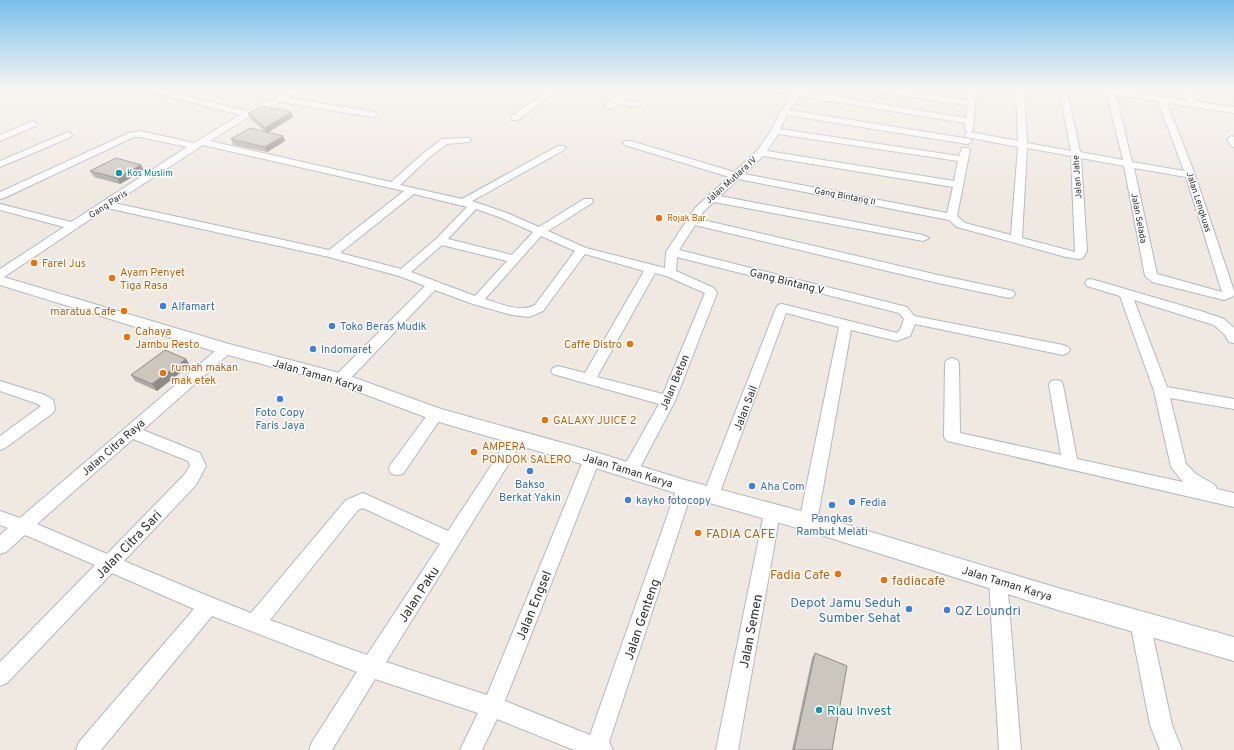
<svg xmlns="http://www.w3.org/2000/svg" width="1234" height="750" font-family="Overpass,sans-serif">
<style>
.lines{fill:none;stroke-linecap:round;stroke-linejoin:round}
.minor-casing{stroke:#b4b7c1;stroke-width:2}
.tertiary-casing{stroke:#b4b7c1;stroke-width:2}
.minor{fill:#fff;fill-rule:evenodd}
.tertiary{fill:#fff;fill-rule:evenodd}
.wall{fill:#afaba4}
.shaded-wall{fill:#8e8b86}
.building{fill:#cbc7bf;stroke:#8e8b86}
.culture-dot{fill:#0f9aa8;stroke:#fff;stroke-width:1.5}
.food-dot{fill:#e8710a;stroke:#fff;stroke-width:1.5}
.shop-dot{fill:#3f7fe0;stroke:#fff;stroke-width:1.5}
.labels{text-anchor:middle;stroke-width:3;stroke-linejoin:round;paint-order:stroke}
.far-culture-label{font-size:9px;fill:#0d838f;stroke:#fff;text-anchor:start}
.far-street-label{font-size:9px;fill:#2e2e2e;stroke:#fff}
.far-food-label{font-size:9px;fill:#c56008;stroke:#fff;text-anchor:start}
.food-label{font-size:11px;fill:#c56008;stroke:#fff;text-anchor:start}
.street-label{font-size:11px;fill:#2e2e2e;stroke:#fff}
.shop-label{font-size:11px;fill:#366cbe;stroke:#fff;text-anchor:start}
.near-food-label{font-size:13px;fill:#c56008;stroke:#fff;text-anchor:start}
.near-street-label{font-size:13px;fill:#2e2e2e;stroke:#fff}
.near-shop-label{font-size:13px;fill:#366cbe;stroke:#fff;text-anchor:end}
.near-culture-label{font-size:13px;fill:#0d838f;stroke:#fff;text-anchor:start}
</style>
<rect width="100%" height="100%" fill="#efe9e1"/>
<g class="lines">
<defs>
<g id="minor">
<path d="M141,89H156L246,111L294,89H305L288,98L375,112L376,114L375,116L372,117L280,102L250,116L210,141L391,182L426,151L442,139L469,138L471,140L469,142L447,144L432,155L400,185L462,199L558,146H564L566,148L564,150L472,201L507,213L539,227L584,199H592L593,201L592,203L548,231L586,248L665,268L666,252L695,208L729,177L625,145L623,143L625,141H631L734,172L757,151L771,131L780,112L792,95L764,91L760,89H804L802,91L966,118L967,105L868,91L864,89H888L967,100L968,89H976L973,130L970,132L1018,141L1016,89H1024L1027,143L1071,151L1059,89H1067L1080,152L1123,160L1107,94L1093,91L1089,89H1111L1187,101L1181,89H1189L1196,102L1234,107V113L1167,103L1195,175L1234,291V296L1224,300L1152,282L1145,276L1124,166L1081,158L1087,251L1083,258L1079,259L1066,257L957,227L949,220L738,179L720,196L923,235L929,238L923,241L714,202L703,212L699,219L938,275L1009,290L1013,291L1015,294L1013,297L1009,298L938,283L695,225L679,250L907,307L914,316L1063,345L1068,347L1070,350L1068,353L1063,355L915,324L910,336L897,341L851,330L817,522L814,527L808,529L802,527L799,522L839,327L786,313L719,495L717,500L711,502L705,500L703,495L776,308L778,305L782,304L897,333L900,330L904,319L899,313L677,257L676,271L714,288L717,293L675,401L636,475L630,476L624,475L622,470L659,404L553,374L551,371L553,368L558,366L585,373L644,271L585,254L543,311L529,317L512,315L473,304L435,290L346,383L341,384L336,383L334,379L336,375L425,286L399,276L329,257L107,208L4,277L0,278V269L64,227L0,210V204L71,222L187,147L140,137H134L4,198L0,199V192L129,133L140,131L194,143L240,115ZM1116,95L1158,101L1184,171L1132,162ZM799,96L965,123V130L968,132L965,135L966,137L1018,147L1011,235L965,223L957,216L970,150L968,148H962L959,156L780,129L787,115L967,144L970,143L972,141L970,139L789,110ZM778,134L958,161L954,181L767,151ZM203,145L404,191L329,250L114,203ZM1027,148L1071,156L1075,252L1022,238ZM763,156L953,187L947,213L744,174ZM1134,168L1186,177L1222,292L1157,274ZM414,194L467,207L436,239L401,269L340,253ZM476,209L499,217L533,232L512,255L448,239ZM541,236L575,251L535,305C520,313 501,304 485,299ZM442,245L507,261L475,296L411,272ZM655,273L666,276L705,293L663,394L597,377Z"/>
<path d="M549,89H559L518,120H512L511,118L512,116Z"/>
<path d="M627,89H636L623,100L639,103L640,105L639,107L618,104L611,109H605L604,107L605,105Z"/>
<path d="M33,121L37,124L36,126L0,141V135Z"/>
<path d="M68,132L72,135L71,137L0,167V161Z"/>
<path d="M1232,136L1234,137V147L1231,146L1227,139Z"/>
<path d="M1091,279L1204,312L1224,319L1234,328V343L1229,342L1225,335L1214,325L1134,300L1167,387L1234,399V409L1170,398L1186,464L1196,474L1215,485L1217,489L1234,493V507L947,441L944,437L945,363L947,360L952,358L957,360L959,363L960,433L1061,455L1049,385L1051,381L1056,380L1061,381L1063,385L1077,459L1183,482L1171,467L1154,391L1120,296L1087,286L1085,283L1087,280Z"/>
<path d="M226,344L231,346L233,349L231,352L143,430L200,453L206,466L196,485L124,561L213,598L251,613L346,500L363,493L448,531L512,434L517,432L522,434L525,438L522,442L386,662L487,695L584,459L586,455L592,453L598,455L600,459L505,701L590,735L677,488L679,483L685,481L691,483L693,488L609,742L613,750H574L497,719L482,750H460L478,713L375,679L332,750H309L312,742L357,672L212,616L101,750H76L79,742L194,609L112,573L7,683L0,686V662L95,565L25,535L6,552L0,554V535L8,528L0,525V511L20,518L221,346ZM133,439L188,461L190,466L184,475L107,554L37,524ZM363,508L440,544L367,655L270,620L358,510Z"/>
<path d="M0,381L45,395L53,400L55,409L53,413L5,448L0,450V436L41,406L35,403L0,391Z"/>
<path d="M436,408L441,410L443,414L441,418L403,474L397,475L391,474L389,469L391,464L431,410Z"/>
<path d="M772,506L778,508L780,513L738,750H716L764,513L766,508Z"/>
<path d="M998,573L1004,575L1007,581L1021,750H999L989,581L992,575Z"/>
<path d="M1140,613L1147,615L1150,622L1172,725L1182,750H1160L1150,725L1130,622L1133,615Z"/>
</g>
<path id="tertiary" d="M0,276L229,344L347,375L441,409L592,451L685,480L808,513L1058,588L1234,637V661L1058,610L808,531L685,496L592,467L436,421L337,384L220,353L0,285Z"/>
</defs>
<use href="#minor" class="minor-casing"/>
<use href="#tertiary" class="tertiary-casing"/>
<use href="#minor" class="minor"/>
<use href="#tertiary" class="tertiary"/>
</g>
<g class="wall">
<path d="M291,112L293,117L269,132L283,136L285,141L267,152L233,145L231,139L264,131L250,118L248,113Z"/>
<path d="M144,170L120,184L94,177L90,171Z"/>
<path d="M186,359L190,365L157,391L135,381L131,375Z"/>
<path d="M815,653L832,750H792L812,658Z"/>
</g>
<g class="shaded-wall">
<path d="M291,112L293,117L267,133L265,128Z"/>
<path d="M283,136L285,141L267,152L265,147Z"/>
<path d="M141,165L144,170L120,184L117,178Z"/>
<path d="M186,359L190,365L157,391L152,384Z"/>
</g>
<g class="building">
<path d="M262,106L291,112L265,128L248,113Z"/>
<path d="M250,128L283,136L265,147L231,139Z"/>
<path d="M116,158L141,165L117,178L90,171Z"/>
<path d="M165,350L186,359L152,384L131,375Z"/>
<path d="M815,653L847,666L832,750H794Z"/>
</g>
<linearGradient id="sky" x2="0" y2="1"><stop stop-color="#7abfeb"/><stop offset="0.46" stop-color="#f8f5f2"/><stop offset="1" stop-color="#f8f5f2" stop-opacity="0"/></linearGradient>
<rect width="1234" height="194" fill="url(#sky)"/>
<g class="culture-dot">
<circle cx="119" cy="173" r="4"/>
<circle cx="819" cy="710" r="4"/>
</g>
<g class="food-dot">
<circle cx="659" cy="218" r="4"/>
<circle cx="34" cy="263" r="4"/>
<circle cx="112" cy="278" r="4"/>
<circle cx="124" cy="311" r="4"/>
<circle cx="127" cy="337" r="4"/>
<circle cx="630" cy="344" r="4"/>
<circle cx="163" cy="373" r="4"/>
<circle cx="545" cy="420" r="4"/>
<circle cx="474" cy="452" r="4"/>
<circle cx="698" cy="533" r="4"/>
<circle cx="838" cy="574" r="4"/>
<circle cx="884" cy="580" r="4"/>
</g>
<g class="shop-dot">
<circle cx="163" cy="306" r="4"/>
<circle cx="332" cy="326" r="4"/>
<circle cx="313" cy="349" r="4"/>
<circle cx="280" cy="399" r="4"/>
<circle cx="530" cy="471" r="4"/>
<circle cx="752" cy="486" r="4"/>
<circle cx="628" cy="500" r="4"/>
<circle cx="852" cy="502" r="4"/>
<circle cx="832" cy="505" r="4"/>
<circle cx="909" cy="609" r="4"/>
<circle cx="947" cy="610" r="4"/>
</g>
<g class="labels">
<g class="far-culture-label">
<text x="127" y="176">Kos Muslim</text>
</g>
<g class="far-street-label">
<text transform="translate(1077 177) rotate(-94)" y="3">Jalan Jahe</text>
<text transform="translate(731 180) rotate(-42)" y="3">Jalan Mutiara IV</text>
<text transform="translate(845 196) rotate(11)" y="3">Gang Bintang II</text>
<text transform="translate(1199 202) rotate(72)" y="3">Jalan Lengkuas</text>
<text transform="translate(108 204) rotate(-33)" y="3">Gang Paris</text>
<text transform="translate(1139 218) rotate(79)" y="3">Jalan Selada</text>
</g>
<g class="far-food-label">
<text x="667" y="221">Rojak Bar</text>
</g>
<g class="food-label">
<text x="42" y="267">Farel Jus</text>
<text x="120" y="276">Ayam Penyet<tspan x="120" dy="13">Tiga Rasa</tspan></text>
<text x="116" y="315" text-anchor="end">maratua Cafe</text>
<text x="135" y="335">Cahaya<tspan x="135" dy="13">Jambu Resto</tspan></text>
<text x="622" y="348" text-anchor="end">Caffe Distro</text>
<text x="171" y="371">rumah makan<tspan x="171" dy="13">mak etek</tspan></text>
<text x="553" y="424">GALAXY JUICE 2</text>
<text x="482" y="450">AMPERA<tspan x="482" dy="13">PONDOK SALERO</tspan></text>
</g>
<g class="street-label">
<text transform="translate(787 281) rotate(14)" y="4">Gang Bintang V</text>
<text transform="translate(318 375) rotate(16)" y="4">Jalan Taman Karya</text>
<text transform="translate(674 382) rotate(-67)" y="4">Jalan Beton</text>
<text transform="translate(745 408) rotate(-69)" y="4">Jalan Sail</text>
<text transform="translate(113 447) rotate(-41)" y="4">Jalan Citra Raya</text>
<text transform="translate(628 470) rotate(17)" y="4">Jalan Taman Karya</text>
<text transform="translate(1007 583) rotate(17)" y="4">Jalan Taman Karya</text>
</g>
<g class="shop-label">
<text x="171" y="310">Alfamart</text>
<text x="340" y="330">Toko Beras Mudik</text>
<text x="321" y="353">Indomaret</text>
<text x="280" y="416" text-anchor="middle">Foto Copy<tspan x="280" dy="13">Faris Jaya</tspan></text>
<text x="530" y="488" text-anchor="middle">Bakso<tspan x="530" dy="13">Berkat Yakin</tspan></text>
<text x="760" y="490">Aha Com</text>
<text x="636" y="504">kayko fotocopy</text>
<text x="860" y="506">Fedia</text>
<text x="832" y="522" text-anchor="middle">Pangkas<tspan x="832" dy="13">Rambut Melati</tspan></text>
</g>
<g class="near-food-label">
<text x="706" y="538">FADIA CAFE</text>
<text x="830" y="579" text-anchor="end">Fadia Cafe</text>
<text x="892" y="585">fadiacafe</text>
</g>
<g class="near-street-label">
<text transform="translate(128 544) rotate(-46)" y="5">Jalan Citra Sari</text>
<text transform="translate(418 594) rotate(-57)" y="5">Jalan Paku</text>
<text transform="translate(533 605) rotate(-68)" y="5">Jalan Engsel</text>
<text transform="translate(641 619) rotate(-71)" y="5">Jalan Genteng</text>
<text transform="translate(750 631) rotate(-79)" y="5">Jalan Semen</text>
</g>
<g class="near-shop-label">
<text x="901" y="607">Depot Jamu Seduh<tspan x="901" dy="15">Sumber Sehat</tspan></text>
<text x="955" y="615" text-anchor="start">QZ Loundri</text>
</g>
<g class="near-culture-label">
<text x="827" y="715">Riau Invest</text>
</g>
</g>
</svg>
